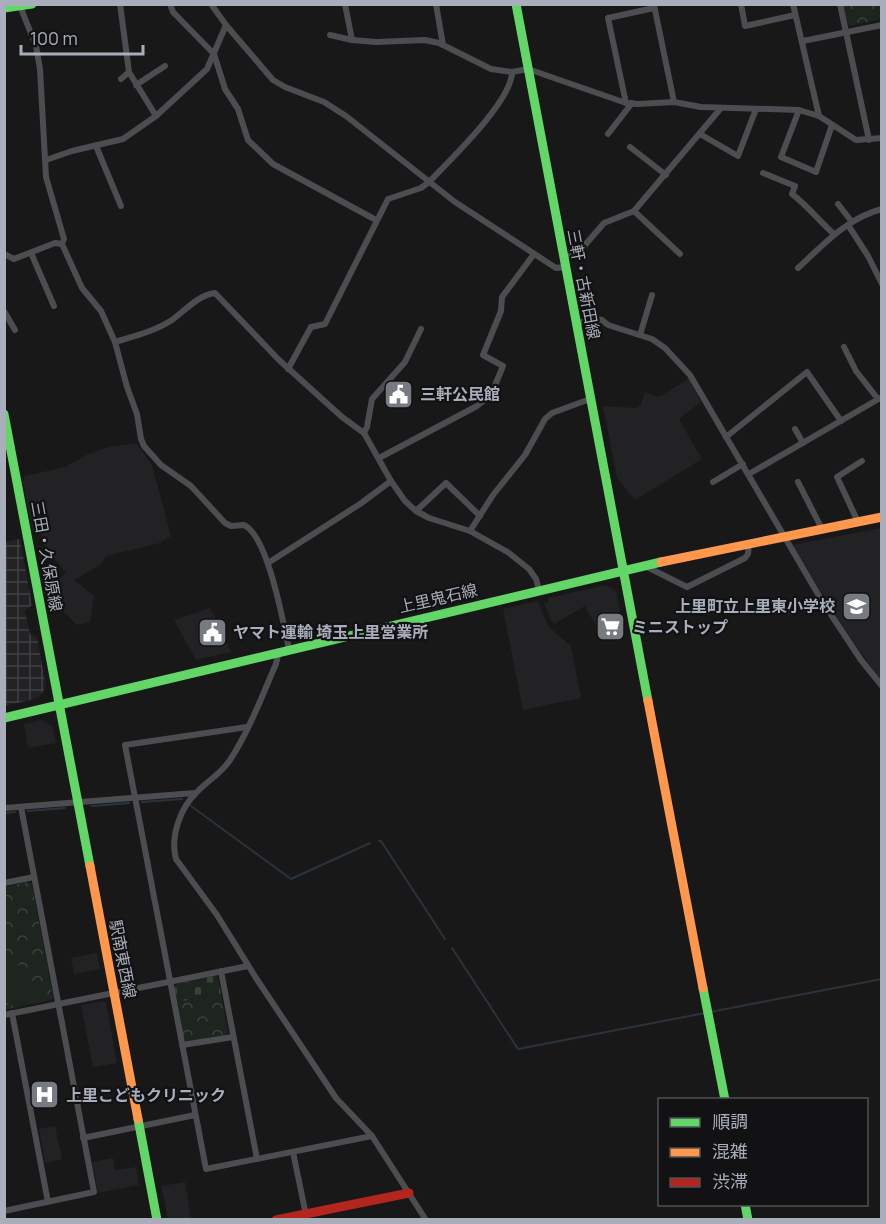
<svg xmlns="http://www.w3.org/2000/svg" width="886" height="1224" font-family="Manrope,'Noto Sans JP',sans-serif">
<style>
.built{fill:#222224}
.industrial{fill:url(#industrial-grid)}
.forest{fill:url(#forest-crowns)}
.cemetery{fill:url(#cemetery-stones)}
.garden{fill:#1d251e}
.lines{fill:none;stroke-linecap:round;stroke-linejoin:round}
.stream{stroke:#2a333b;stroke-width:2}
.street{stroke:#4c4d51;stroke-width:6}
.fast{stroke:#63d668;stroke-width:9}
.slow{stroke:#ff974d;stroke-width:9}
.jam{stroke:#b3261e;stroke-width:9}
.labels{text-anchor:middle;stroke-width:4.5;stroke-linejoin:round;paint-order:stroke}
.street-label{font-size:16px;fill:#a8aeba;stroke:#121214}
.poi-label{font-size:16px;font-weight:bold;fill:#a8aeba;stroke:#121214;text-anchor:start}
</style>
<defs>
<pattern id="industrial-grid" width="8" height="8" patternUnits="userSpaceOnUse" patternTransform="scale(1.5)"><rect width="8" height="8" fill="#222224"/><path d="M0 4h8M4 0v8" fill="none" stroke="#3f4042"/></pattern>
<pattern id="forest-crowns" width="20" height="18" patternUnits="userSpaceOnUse" patternTransform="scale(1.5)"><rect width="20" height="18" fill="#1d251e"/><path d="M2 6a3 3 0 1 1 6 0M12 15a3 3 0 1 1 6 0" fill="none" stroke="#3b423d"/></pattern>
<pattern id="cemetery-stones" width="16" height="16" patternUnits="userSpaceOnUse" patternTransform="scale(1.5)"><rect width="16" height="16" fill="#1d251e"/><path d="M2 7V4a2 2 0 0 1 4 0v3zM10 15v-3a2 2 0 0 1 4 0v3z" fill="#3b423d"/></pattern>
</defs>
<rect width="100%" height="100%" fill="#181818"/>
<g class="built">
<path d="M689,378L701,402L679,419L702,459L635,500L617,478L603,406L636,408L641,405L645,392L654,396H661Z"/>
<path d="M136,443L152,465L171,536L160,543L106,556L100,565L74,580L94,596L90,622L77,625L61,609L46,603L44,591L66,573L44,545L41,533L33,534L22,479L25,476L65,467L88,454L109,447Z"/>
<path d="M881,528V681L845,630L792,545Z"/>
<path d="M606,585L616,591L624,632L604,641L585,606L554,624L551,620L544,603L549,602L548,598Z"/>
<path d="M538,601L545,619L550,628L571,646L581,698L523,710L503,609Z"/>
<path d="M210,608L231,652L196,660L174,620Z"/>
<path d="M42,720L52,726L56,743L28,748L24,724Z"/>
<path d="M97,953L100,969L74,974L71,958Z"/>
<path d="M103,1001L106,1003L117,1063L93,1067L81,1005Z"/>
<path d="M55,1126L62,1159L45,1163L39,1129Z"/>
<path d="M113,1158L115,1170L136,1167L139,1185L98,1193L92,1162Z"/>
<path d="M185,1182L191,1219H168L161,1186Z"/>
</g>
<path class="industrial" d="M20,539L32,605L25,611L30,634L37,637L46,687L38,698L5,706V542Z"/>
<g class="forest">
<path d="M847,4L881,5V19L851,26L847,23L843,6Z"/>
<path d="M28,882L32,884L53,997L51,1000L5,1010V887Z"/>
<path d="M221,994L228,1032L226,1035L187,1042L184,1040L177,1002Z"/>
</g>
<path class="cemetery" d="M215,976L218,978L221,994L177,1002L174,987L176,984Z"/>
<path class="garden" d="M21,965L29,1000L10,1006L5,999V968Z"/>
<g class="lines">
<g class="stream">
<path d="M142,802L182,799"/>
<path d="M92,806L129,803"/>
<path d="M191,806L291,879L370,843"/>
<path d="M28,811L65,808"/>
<path d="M4,813L15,812"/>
<path d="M379,841H381L445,939"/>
<path d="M452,948L518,1049L705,1013"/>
<path d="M710,1012L882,979"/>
</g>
<g class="street">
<path d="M120,4L129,72L156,116"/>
<path d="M170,4L173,12L214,54L225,89L238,109L248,140L273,164L376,220"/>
<path d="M211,4L226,25L273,80L285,87L324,102L346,116L455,202L556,268L565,267"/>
<path d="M345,4L352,40"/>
<path d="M436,4L443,45"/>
<path d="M741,4L745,26L795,15"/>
<path d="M793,4L819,116"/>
<path d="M840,4L869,140"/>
<path d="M654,5L674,102"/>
<path d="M20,6L36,46L40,69L46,177L64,239L62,244L82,288L101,311L115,342L127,387L137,414L141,439L144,446L161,465L191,486L225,523L231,526L244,525C268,536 283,622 289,649"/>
<path d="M330,35L352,40L376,42L425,40L439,43L491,69L512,72L528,69L626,103L638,104L674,102L701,107L799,110L819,116L856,140L882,138"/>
<path d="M803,41L882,25"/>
<path d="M121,79L129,72"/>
<path d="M136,85L165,66"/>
<path d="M626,103L608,18L654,8"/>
<path d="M799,110L781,157L816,172L832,125"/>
<path d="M608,134L632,103"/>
<path d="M700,134L738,156L756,109"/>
<path d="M96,146L121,206"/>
<path d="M630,147L666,175"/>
<path d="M46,160L72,151L123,139L156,116L207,69L226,25"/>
<path d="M763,173L795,186L792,194C808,206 819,221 834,234"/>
<path d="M838,204L852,222"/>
<path d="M634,211L680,254"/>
<path d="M848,225L868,256L882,284"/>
<path d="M31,253L54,306"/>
<path d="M4,254L14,259L55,243L62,244"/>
<path d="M563,257L573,256L579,252L604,223L634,211L721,108"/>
<path d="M798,268C823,245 847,218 882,209"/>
<path d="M4,311L15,330"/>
<path d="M576,323L596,319L602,320L608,325L652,339L665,348L690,375L822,601L861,660L882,686"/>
<path d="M640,335L652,295"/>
<path d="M115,342C135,336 155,331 172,320C186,310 198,295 215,293L279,360L342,417L364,433L391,481L405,501L416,511L429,518L470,531L509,553L529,569L536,579L539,590"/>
<path d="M844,347L856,371L878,399"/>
<path d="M288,369L311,327L325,324L388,199L421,188L429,182C450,160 512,101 512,72"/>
<path d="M795,429L803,443"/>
<path d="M364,433L367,427L372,399L405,362L421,329"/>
<path d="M726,437L807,372L841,421"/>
<path d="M379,458L477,406L491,395L503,366L483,355L501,311L502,297L534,254"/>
<path d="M749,474L882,397"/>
<path d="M713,482L743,464"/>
<path d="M798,482L822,529"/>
<path d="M416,511L446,483L480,516"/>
<path d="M858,522L837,477L862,461"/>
<path d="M470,531L493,495L525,455L545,419L552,413L590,399"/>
<path d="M268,563L360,504L391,481"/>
<path d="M647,567L687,587L745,558L748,554L749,544"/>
<path d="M279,651L276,664C262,696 249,731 230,760C221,774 208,780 197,792C180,808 170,837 176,859L217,915L256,978L336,1098L372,1136L426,1220"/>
<path d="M247,727L125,745L206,1169L372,1136"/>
<path d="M4,808L195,793"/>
<path d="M4,883L34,877"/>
<path d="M221,971L257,1159"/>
<path d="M12,1013L48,1202"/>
<path d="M4,1015L248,966"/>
<path d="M182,1045L233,1037"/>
<path d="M83,1138L195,1115"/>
<path d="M293,1152L307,1220"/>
<path d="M4,1211L94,1192L21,807"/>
</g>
<g class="fast">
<path d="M516,4L648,701"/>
<path d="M4,8L32,4"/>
<path d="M4,414L90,866"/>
<path d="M4,718L661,562"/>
<path d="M703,988L725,1100"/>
<path d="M138,1119L157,1220"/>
<path d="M745,1204L748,1220"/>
</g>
<g class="slow">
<path d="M661,562L882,517"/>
<path d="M648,701L703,988"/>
<path d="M90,866L138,1119"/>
</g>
<path class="jam" d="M276,1220L409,1193"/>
</g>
<defs>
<symbol id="civic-square" viewBox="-11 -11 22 22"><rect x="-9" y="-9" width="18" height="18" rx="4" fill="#767a81" stroke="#121214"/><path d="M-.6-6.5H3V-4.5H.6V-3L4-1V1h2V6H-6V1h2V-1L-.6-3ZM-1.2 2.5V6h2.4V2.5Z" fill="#fff"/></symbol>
<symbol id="school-square" viewBox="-11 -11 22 22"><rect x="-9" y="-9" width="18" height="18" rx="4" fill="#767a81" stroke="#121214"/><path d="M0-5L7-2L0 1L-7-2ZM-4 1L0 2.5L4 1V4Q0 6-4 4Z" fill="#fff"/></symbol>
<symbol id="supermarket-square" viewBox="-11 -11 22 22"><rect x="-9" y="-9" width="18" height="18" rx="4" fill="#767a81" stroke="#121214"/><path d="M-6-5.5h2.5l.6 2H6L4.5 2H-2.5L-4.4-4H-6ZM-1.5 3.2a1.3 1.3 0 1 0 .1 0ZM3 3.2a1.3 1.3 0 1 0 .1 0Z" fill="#fff"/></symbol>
<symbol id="hospital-square" viewBox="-11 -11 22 22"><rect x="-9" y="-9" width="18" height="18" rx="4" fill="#767a81" stroke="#121214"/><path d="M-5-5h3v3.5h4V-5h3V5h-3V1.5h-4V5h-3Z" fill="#fff"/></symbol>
</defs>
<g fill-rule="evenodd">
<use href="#civic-square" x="382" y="378" width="33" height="33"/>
<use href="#school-square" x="840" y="590" width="33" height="33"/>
<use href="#supermarket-square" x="594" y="610" width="33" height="33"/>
<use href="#civic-square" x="196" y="616" width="33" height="33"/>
<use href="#hospital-square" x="28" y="1078" width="33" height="33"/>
</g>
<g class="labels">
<g class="street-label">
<text transform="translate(584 284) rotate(79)" y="6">三軒・古新田線</text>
<text transform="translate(47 556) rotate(80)" y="6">三田・久保原線</text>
<text transform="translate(438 598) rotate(-13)" y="6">上里鬼石線</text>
<text transform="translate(123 959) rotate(79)" y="6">駅南東西線</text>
</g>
<g class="poi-label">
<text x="420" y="400">三軒公民館</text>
<text x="835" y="612" text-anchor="end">上里町立上里東小学校</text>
<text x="632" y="633">ミニストップ</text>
<text x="233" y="638">ヤマト運輸 埼玉上里営業所</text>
<text x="66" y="1101">上里こどもクリニック</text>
</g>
</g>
<rect width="886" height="1224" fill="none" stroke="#a8aeba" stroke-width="12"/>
<rect x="658" y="1098" width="210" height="108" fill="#121214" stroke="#4e5056" stroke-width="1.5"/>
<rect x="670" y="1118" width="30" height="9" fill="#63d668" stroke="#4e5056" stroke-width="1.5"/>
<text x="712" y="1128" font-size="18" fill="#a8aeba">順調</text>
<rect x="670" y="1148" width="30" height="9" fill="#ff974d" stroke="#4e5056" stroke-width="1.5"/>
<text x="712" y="1158" font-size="18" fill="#a8aeba">混雑</text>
<rect x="670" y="1178" width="30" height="9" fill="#b3261e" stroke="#4e5056" stroke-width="1.5"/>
<text x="712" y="1188" font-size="18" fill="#a8aeba">渋滞</text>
<path d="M21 45v9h122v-9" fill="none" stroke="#a8aeba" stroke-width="3"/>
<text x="30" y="45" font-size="18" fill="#a8aeba" stroke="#121214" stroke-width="4.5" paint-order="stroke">100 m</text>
</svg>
